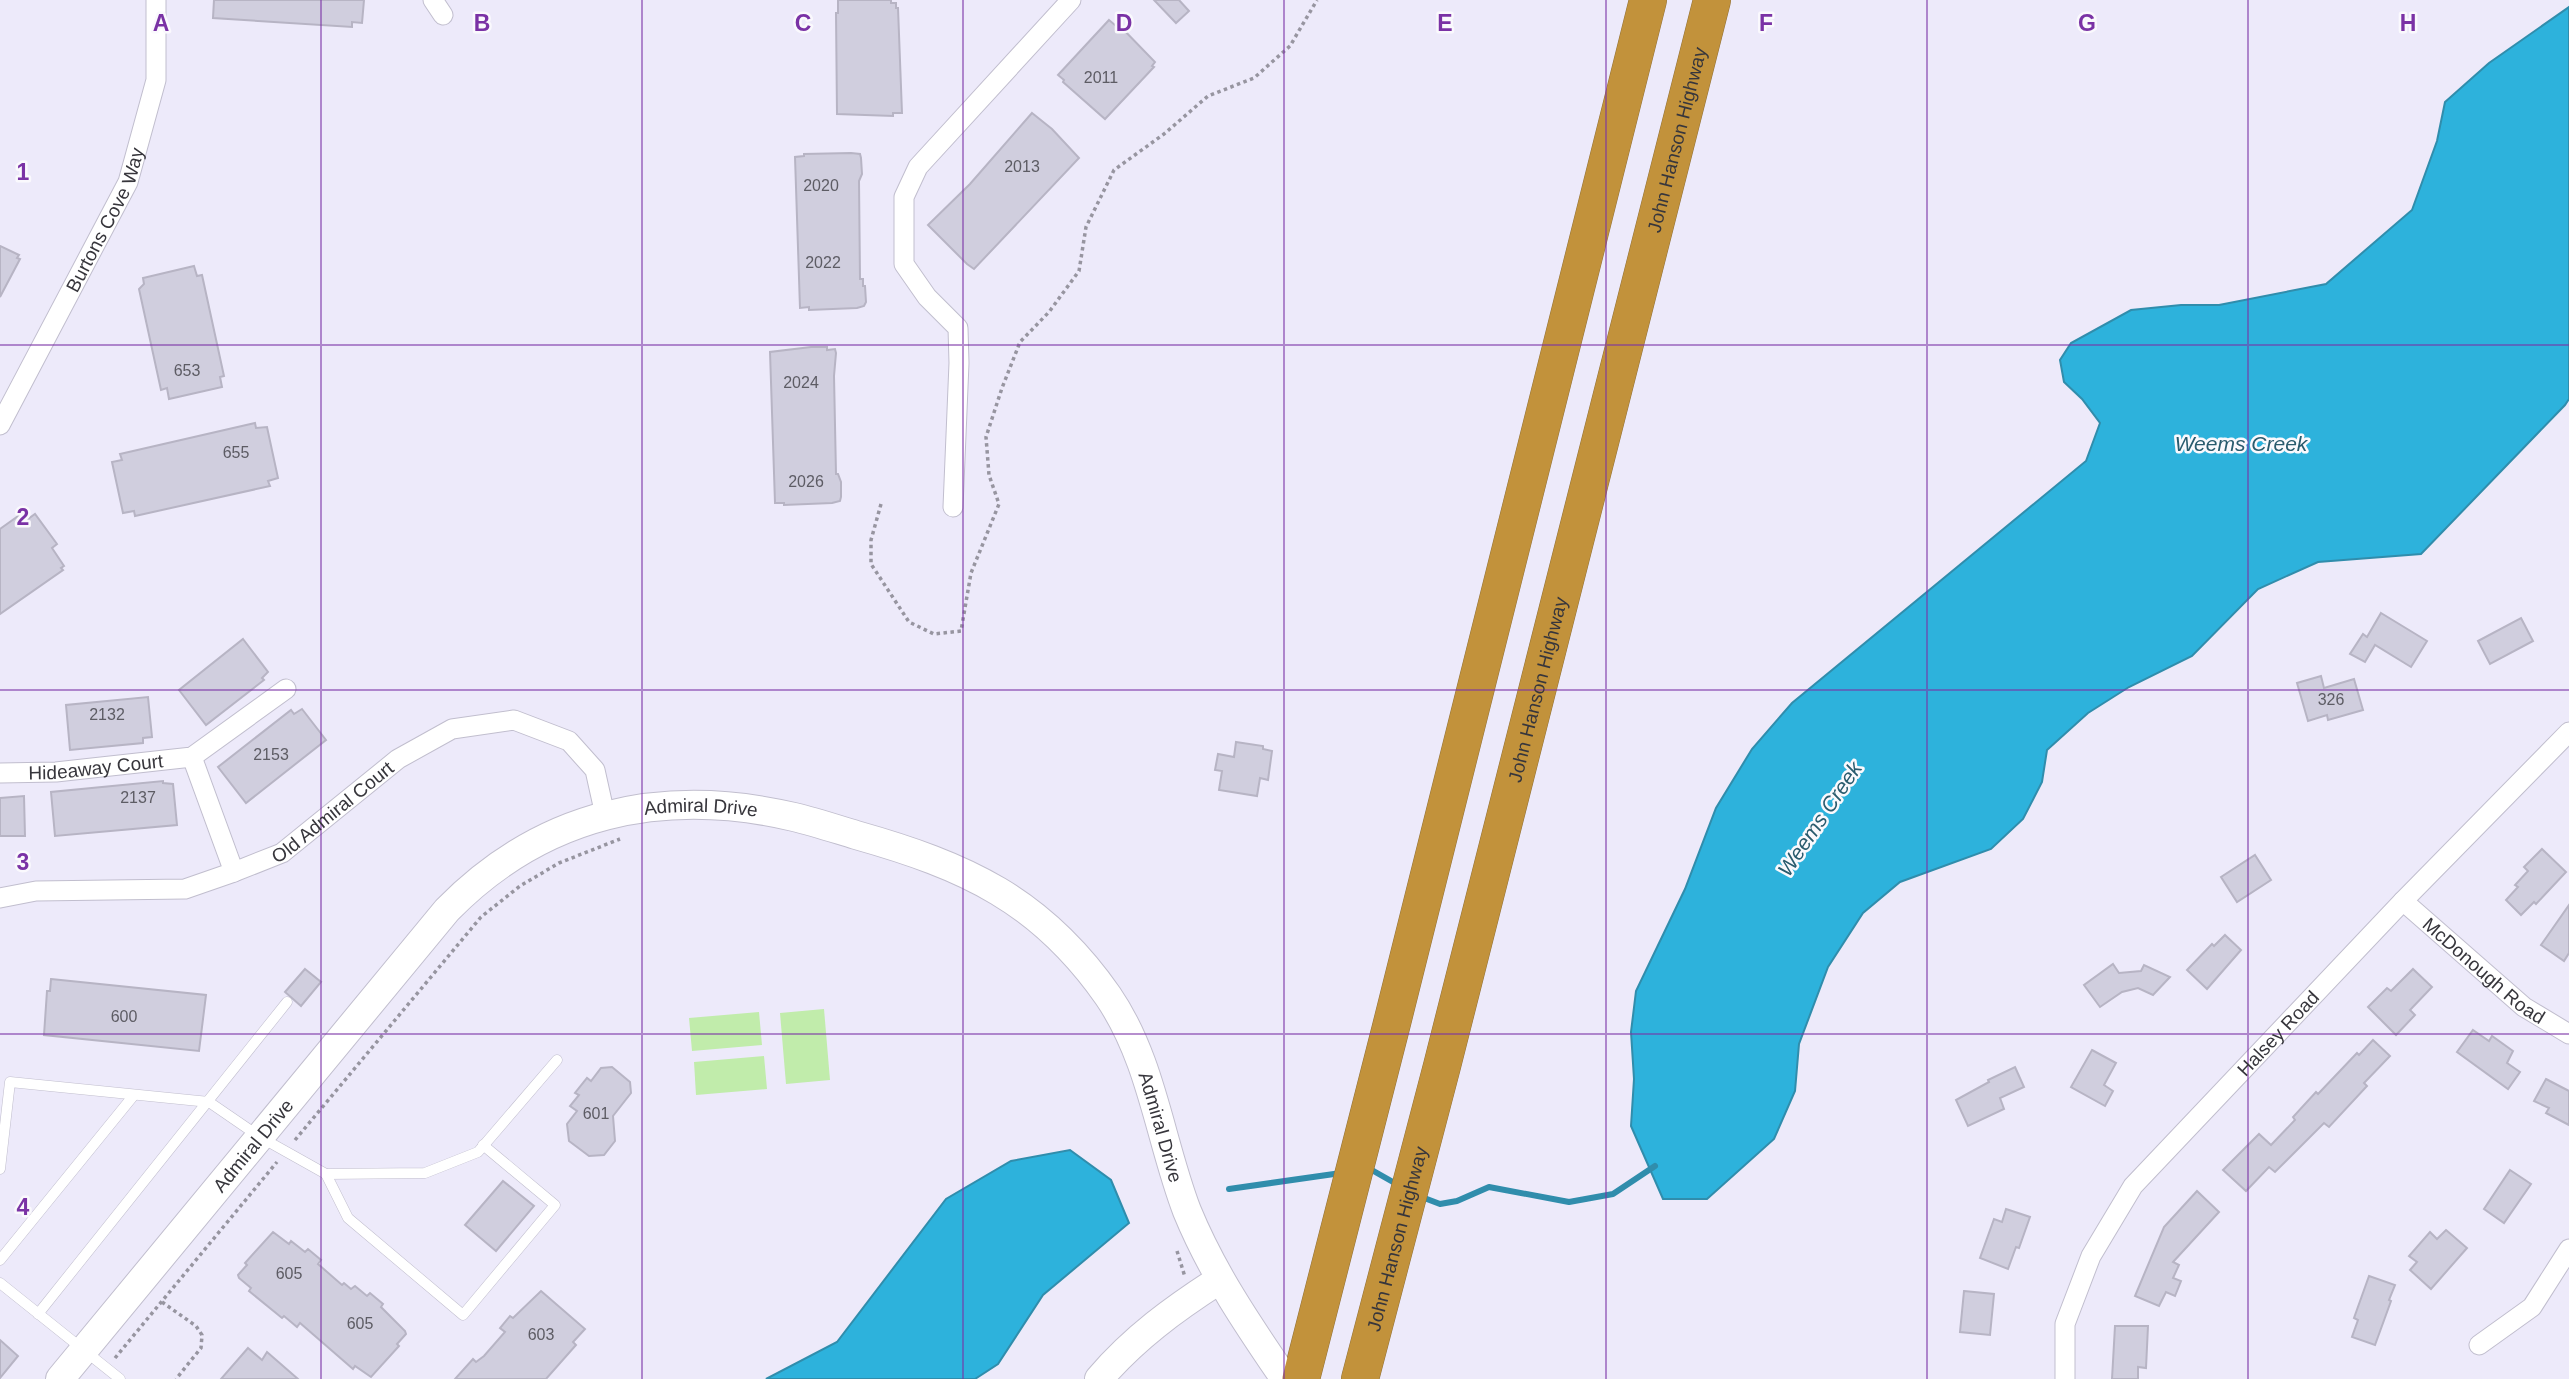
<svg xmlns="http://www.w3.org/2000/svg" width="2569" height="1379" font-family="Helvetica,sans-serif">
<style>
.green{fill:#c1ecab}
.water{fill:#2db2dc;stroke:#308dac;stroke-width:2}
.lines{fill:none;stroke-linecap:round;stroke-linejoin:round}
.stream{stroke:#308dac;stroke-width:6}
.building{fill:#d0cede;stroke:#b7b4c4;stroke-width:2}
.lane-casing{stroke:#c1bece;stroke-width:11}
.street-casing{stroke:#c1bece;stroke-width:21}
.secondary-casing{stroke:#c1bece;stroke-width:30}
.highway-casing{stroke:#91723b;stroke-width:38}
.path{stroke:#9795a0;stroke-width:3.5;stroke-dasharray:3.5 3.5;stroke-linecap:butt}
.lane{stroke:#fff;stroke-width:10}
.street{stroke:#fff;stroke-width:19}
.secondary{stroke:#fff;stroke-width:28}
.highway{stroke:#c2923b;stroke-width:37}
.grid{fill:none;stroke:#7a32a5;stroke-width:2;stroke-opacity:0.55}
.labels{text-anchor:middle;stroke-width:5;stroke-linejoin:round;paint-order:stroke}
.number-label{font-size:16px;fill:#5d5c64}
.street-label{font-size:19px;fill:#37363c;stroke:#faf9fd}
.water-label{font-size:21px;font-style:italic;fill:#295b6e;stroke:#faf9fd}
.grid-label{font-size:23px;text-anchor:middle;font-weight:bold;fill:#7a32a5;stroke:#faf9fd;stroke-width:5;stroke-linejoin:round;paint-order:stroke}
</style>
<rect width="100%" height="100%" fill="#edeafa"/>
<g class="green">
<path d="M824,1009L830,1080L786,1084L780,1013Z"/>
<path d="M759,1012L762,1045L692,1051L689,1018Z"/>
<path d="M764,1056L767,1089L696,1095L694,1062Z"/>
</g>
<g class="water">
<path d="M2569,7V399L2565,405L2421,554L2318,562L2258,589L2192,656L2129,687L2088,713L2047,750L2042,782L2023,819L1991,849L1900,882L1863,913L1828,967L1799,1044L1795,1091L1774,1139L1707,1199H1663L1631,1126L1634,1079L1631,1032L1636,991L1685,889L1716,808L1752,749L1792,703L2086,461L2100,423L2082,399L2064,382L2060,360L2071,343L2131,310L2181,305H2219L2326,284L2412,210L2437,141L2445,102L2489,63Z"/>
<path d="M1070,1150L1111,1180L1129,1223L1043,1295L998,1364L975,1379H766L837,1342L946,1199L1011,1161Z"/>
</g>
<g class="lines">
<g class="stream">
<path d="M1366,1170L1370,1169L1400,1186"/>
<path d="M1229,1189L1341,1173"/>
<path d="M1419,1196L1440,1204L1457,1201L1489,1187L1569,1202L1613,1194L1655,1166"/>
</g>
</g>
<g class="building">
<path d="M214,0H364L362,23L352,22V27L213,18Z"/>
<path d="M838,0H891V3H896V8H898L902,113H893V116L837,114L836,13H838Z"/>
<path d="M1154,0H1179L1189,11L1176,23Z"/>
<path d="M1109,20L1116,26L1118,24L1155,62L1152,66L1154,67L1105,119L1063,82L1064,80L1058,75Z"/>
<path d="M1032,113L1052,129L1079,158L974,269L967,264L928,225L970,184Z"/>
<path d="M851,153L860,154L861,158L862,174L859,181L860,279H863V286H865L866,302L864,306L857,308L809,310V307L800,308L795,157L804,156V154Z"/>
<path d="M0,246L19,255L17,258L20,259L0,297Z"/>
<path d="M194,266L197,276L202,275L224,376L220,377L222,387L169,399L167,388L161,390L139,289L144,284L143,278Z"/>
<path d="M811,347H827V350L835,349L836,353L834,376L836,474H838L841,482V497L840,501L832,503L784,505V503H775L770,352Z"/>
<path d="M255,423L256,428L267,427L278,478L268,481L270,486L135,516L134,511L123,513L112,462L122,460L120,454Z"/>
<path d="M21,514L28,519L35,514L57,544L52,548L64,566L61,568L63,570L0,614V529Z"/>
<path d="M2381,613L2427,641L2411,667L2375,645L2365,662L2350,654L2363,634L2367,637Z"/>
<path d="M2521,618L2533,641L2490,664L2478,641Z"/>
<path d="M243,639L268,672L262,678L264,680L206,725L179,690Z"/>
<path d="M2321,676L2324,688L2354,679L2363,710L2328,720L2327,715L2308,721L2297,683Z"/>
<path d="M148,697L152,737L143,738V743L70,750L66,705Z"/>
<path d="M302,709L326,740L246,803L218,767L291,710L294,714Z"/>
<path d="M1236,742L1263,746V749L1272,751L1268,780L1260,778L1257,796L1219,790L1222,771L1215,770L1218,754L1234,757Z"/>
<path d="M163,781V783L173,784L177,825L55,836L51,792Z"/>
<path d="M24,796L25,836H0V798Z"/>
<path d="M2542,849L2566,872L2536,904L2534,902L2521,915L2506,900L2518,887L2515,885L2528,871L2524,867Z"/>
<path d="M2255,855L2271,880L2237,902L2221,877Z"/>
<path d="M2569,905V953L2564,961L2541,945Z"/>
<path d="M2225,935L2241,950L2207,989L2187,970L2212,944L2214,946Z"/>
<path d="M2113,964L2119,973L2141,971L2144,965L2170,977L2153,995L2138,988L2122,992L2100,1007L2084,985Z"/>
<path d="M305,969L321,982L301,1006L285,992Z"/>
<path d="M2413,969L2432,987L2410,1010L2415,1015L2396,1035L2368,1007L2387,988L2391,991Z"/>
<path d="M51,979L206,995L199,1051L44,1035L47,991H50Z"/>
<path d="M2473,1030L2489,1041L2492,1036L2513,1051L2507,1063L2520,1072L2508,1089L2457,1052Z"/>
<path d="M2373,1040L2390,1056L2364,1083L2367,1086L2329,1127L2324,1123L2275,1172L2269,1167L2246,1191L2223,1170L2259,1134L2271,1145L2295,1120L2293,1117L2316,1092L2318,1094L2357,1053L2359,1055Z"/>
<path d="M2092,1050L2116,1063L2104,1085L2113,1091L2105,1106L2071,1087Z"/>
<path d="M612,1067L630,1082L631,1093L613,1116L615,1141L604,1155L589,1156L569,1141L567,1124L577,1111L570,1106L579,1095L575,1093L587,1078L591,1081L601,1068Z"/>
<path d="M2015,1067L2024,1087L2000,1098L2004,1109L1968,1126L1956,1100L1989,1082L1988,1080Z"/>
<path d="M2546,1079L2569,1091V1125L2546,1113L2549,1108L2534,1101Z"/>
<path d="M2510,1170L2531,1184L2504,1223L2484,1209Z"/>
<path d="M503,1181L534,1206L496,1251L465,1225Z"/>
<path d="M2197,1191L2219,1212L2173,1262L2179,1265L2173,1278L2181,1281L2175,1296L2166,1292L2159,1306L2135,1296L2164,1227Z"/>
<path d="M2006,1209L2030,1217L2019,1248L2016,1247L2008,1269L1980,1258L1994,1219L2002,1222Z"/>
<path d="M2446,1230L2467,1248L2431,1289L2410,1270L2417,1262L2409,1256L2430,1232L2437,1239Z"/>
<path d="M273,1232L289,1244L291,1241L305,1252L308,1249L321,1260L318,1264L342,1285L344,1283L351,1289L355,1286L367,1296L370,1293L383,1304L381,1307L405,1331L406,1334L397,1344L399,1346L371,1377L355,1366L353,1369L300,1323L297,1327L284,1316L282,1318L249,1291L251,1288L239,1278L238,1275L247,1265L245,1263Z"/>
<path d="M2369,1276L2395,1285L2389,1300L2391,1301L2375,1345L2352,1337L2358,1320L2354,1318Z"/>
<path d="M541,1291L585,1329L573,1342L576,1345L546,1379H455L473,1359L476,1362L484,1356L505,1332L500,1328L510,1316L513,1318Z"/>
<path d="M1964,1291L1994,1294L1990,1335L1960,1332Z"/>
<path d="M2115,1326H2148L2146,1368L2138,1367V1379H2112Z"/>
<path d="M0,1340L18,1356L0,1378Z"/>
<path d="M248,1348L262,1360L267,1352L298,1379H221Z"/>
</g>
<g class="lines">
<defs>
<g id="lane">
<path d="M0,1169L10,1082L209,1102L260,1137L326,1174L425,1173L478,1152L557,1060"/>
<path d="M326,1174L348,1218L463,1315L555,1205L483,1145"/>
<path d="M0,1260L134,1095"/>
<path d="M0,1283L120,1379"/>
<path d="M38,1314L287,1002"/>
</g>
<g id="street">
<path d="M433,0L443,15"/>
<path id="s1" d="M0,425L128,182L156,80V0"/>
<path d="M953,507L959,363L958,328L927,297L904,264V197L918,167L1071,0"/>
<path d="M192,757L234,872"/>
<path id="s2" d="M0,773L56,772L192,757L286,689"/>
<path id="s3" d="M0,898L36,891L185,889L234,872L282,853L398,759L452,729L514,720L569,741L595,770L605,815"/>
<path id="s4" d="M2403,901L2524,1007L2569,1034"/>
<path d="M2479,1345L2532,1307L2569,1249"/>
<path id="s5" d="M2065,1379V1324L2091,1256L2133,1186L2403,901L2569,732"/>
</g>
<g id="secondary">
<path id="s6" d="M60,1379L447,910C542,813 662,786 794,817C815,822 836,829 856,835C966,866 1041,900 1108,996C1152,1060 1160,1141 1187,1211C1212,1272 1248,1325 1285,1379"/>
<path d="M1099,1379C1134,1338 1174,1309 1219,1280"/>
</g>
<g id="highway">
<path d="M1301,1379L1391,1027L1648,0"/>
<path id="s7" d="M1360,1379L1442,1066L1712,0"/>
</g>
</defs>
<use href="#lane" class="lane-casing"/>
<use href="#street" class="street-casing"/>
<use href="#secondary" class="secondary-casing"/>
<use href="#highway" class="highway-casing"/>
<g class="path">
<path d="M881,504L871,540V564L909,622L934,634L961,631L971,573L999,504L989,475L986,437L1002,388L1020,342L1049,312L1079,271L1086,227L1114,170L1164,134L1208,96L1254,78L1290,46L1317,0"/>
<path d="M295,1140L481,917L520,886L559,863L620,839"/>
<path d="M1177,1251L1185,1277"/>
<path d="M162,1302L196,1326L202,1335L201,1348L176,1379"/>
<path d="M115,1358L277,1162"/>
</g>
<use href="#lane" class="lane"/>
<use href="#street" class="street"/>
<use href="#secondary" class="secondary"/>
<use href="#highway" class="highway"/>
</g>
<path class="grid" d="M321,0V1379M642,0V1379M963,0V1379M1284,0V1379M1606,0V1379M1927,0V1379M2248,0V1379M0,345H2569M0,690H2569M0,1034H2569"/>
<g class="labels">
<g class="number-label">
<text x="1101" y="83">2011</text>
<text x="1022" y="172">2013</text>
<text x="821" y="191">2020</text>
<text x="823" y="268">2022</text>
<text x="187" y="376">653</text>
<text x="801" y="388">2024</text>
<text x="236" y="458">655</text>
<text x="806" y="487">2026</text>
<text x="2331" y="705">326</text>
<text x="107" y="720">2132</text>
<text x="271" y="760">2153</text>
<text x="138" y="803">2137</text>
<text x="124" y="1022">600</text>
<text x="596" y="1119">601</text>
<text x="289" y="1279">605</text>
<text x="360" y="1329">605</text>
<text x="541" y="1340">603</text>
</g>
<g class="street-label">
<text dy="7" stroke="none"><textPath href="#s7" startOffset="1279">John Hanson Highway</textPath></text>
<text dy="7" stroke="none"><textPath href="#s1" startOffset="231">Burtons Cove Way</textPath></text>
<text dy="7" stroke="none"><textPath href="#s7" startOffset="712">John Hanson Highway</textPath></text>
<text dy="7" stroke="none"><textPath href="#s2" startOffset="96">Hideaway Court</textPath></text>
<text dy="7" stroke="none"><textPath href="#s3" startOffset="354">Old Admiral Court</textPath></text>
<text dy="7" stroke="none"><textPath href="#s6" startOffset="891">Admiral Drive</textPath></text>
<text dy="7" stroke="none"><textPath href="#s4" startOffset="107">McDonough Road</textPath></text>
<text dy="7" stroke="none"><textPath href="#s5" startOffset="420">Halsey Road</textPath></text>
<text dy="7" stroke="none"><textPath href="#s6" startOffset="1498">Admiral Drive</textPath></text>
<text dy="7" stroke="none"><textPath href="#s6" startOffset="303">Admiral Drive</textPath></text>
<text dy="7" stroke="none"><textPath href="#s7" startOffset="145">John Hanson Highway</textPath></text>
</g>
<g class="water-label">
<text x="2241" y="451">Weems Creek</text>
<text transform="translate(1820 819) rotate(-56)" y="7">Weems Creek</text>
</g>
</g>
<g class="grid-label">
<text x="161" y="31">A</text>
<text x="482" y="31">B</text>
<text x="803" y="31">C</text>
<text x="1124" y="31">D</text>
<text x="1445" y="31">E</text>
<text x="1766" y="31">F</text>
<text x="2087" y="31">G</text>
<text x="2408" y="31">H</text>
<text x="23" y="180">1</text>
<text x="23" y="525">2</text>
<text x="23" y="870">3</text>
<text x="23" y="1215">4</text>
</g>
</svg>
